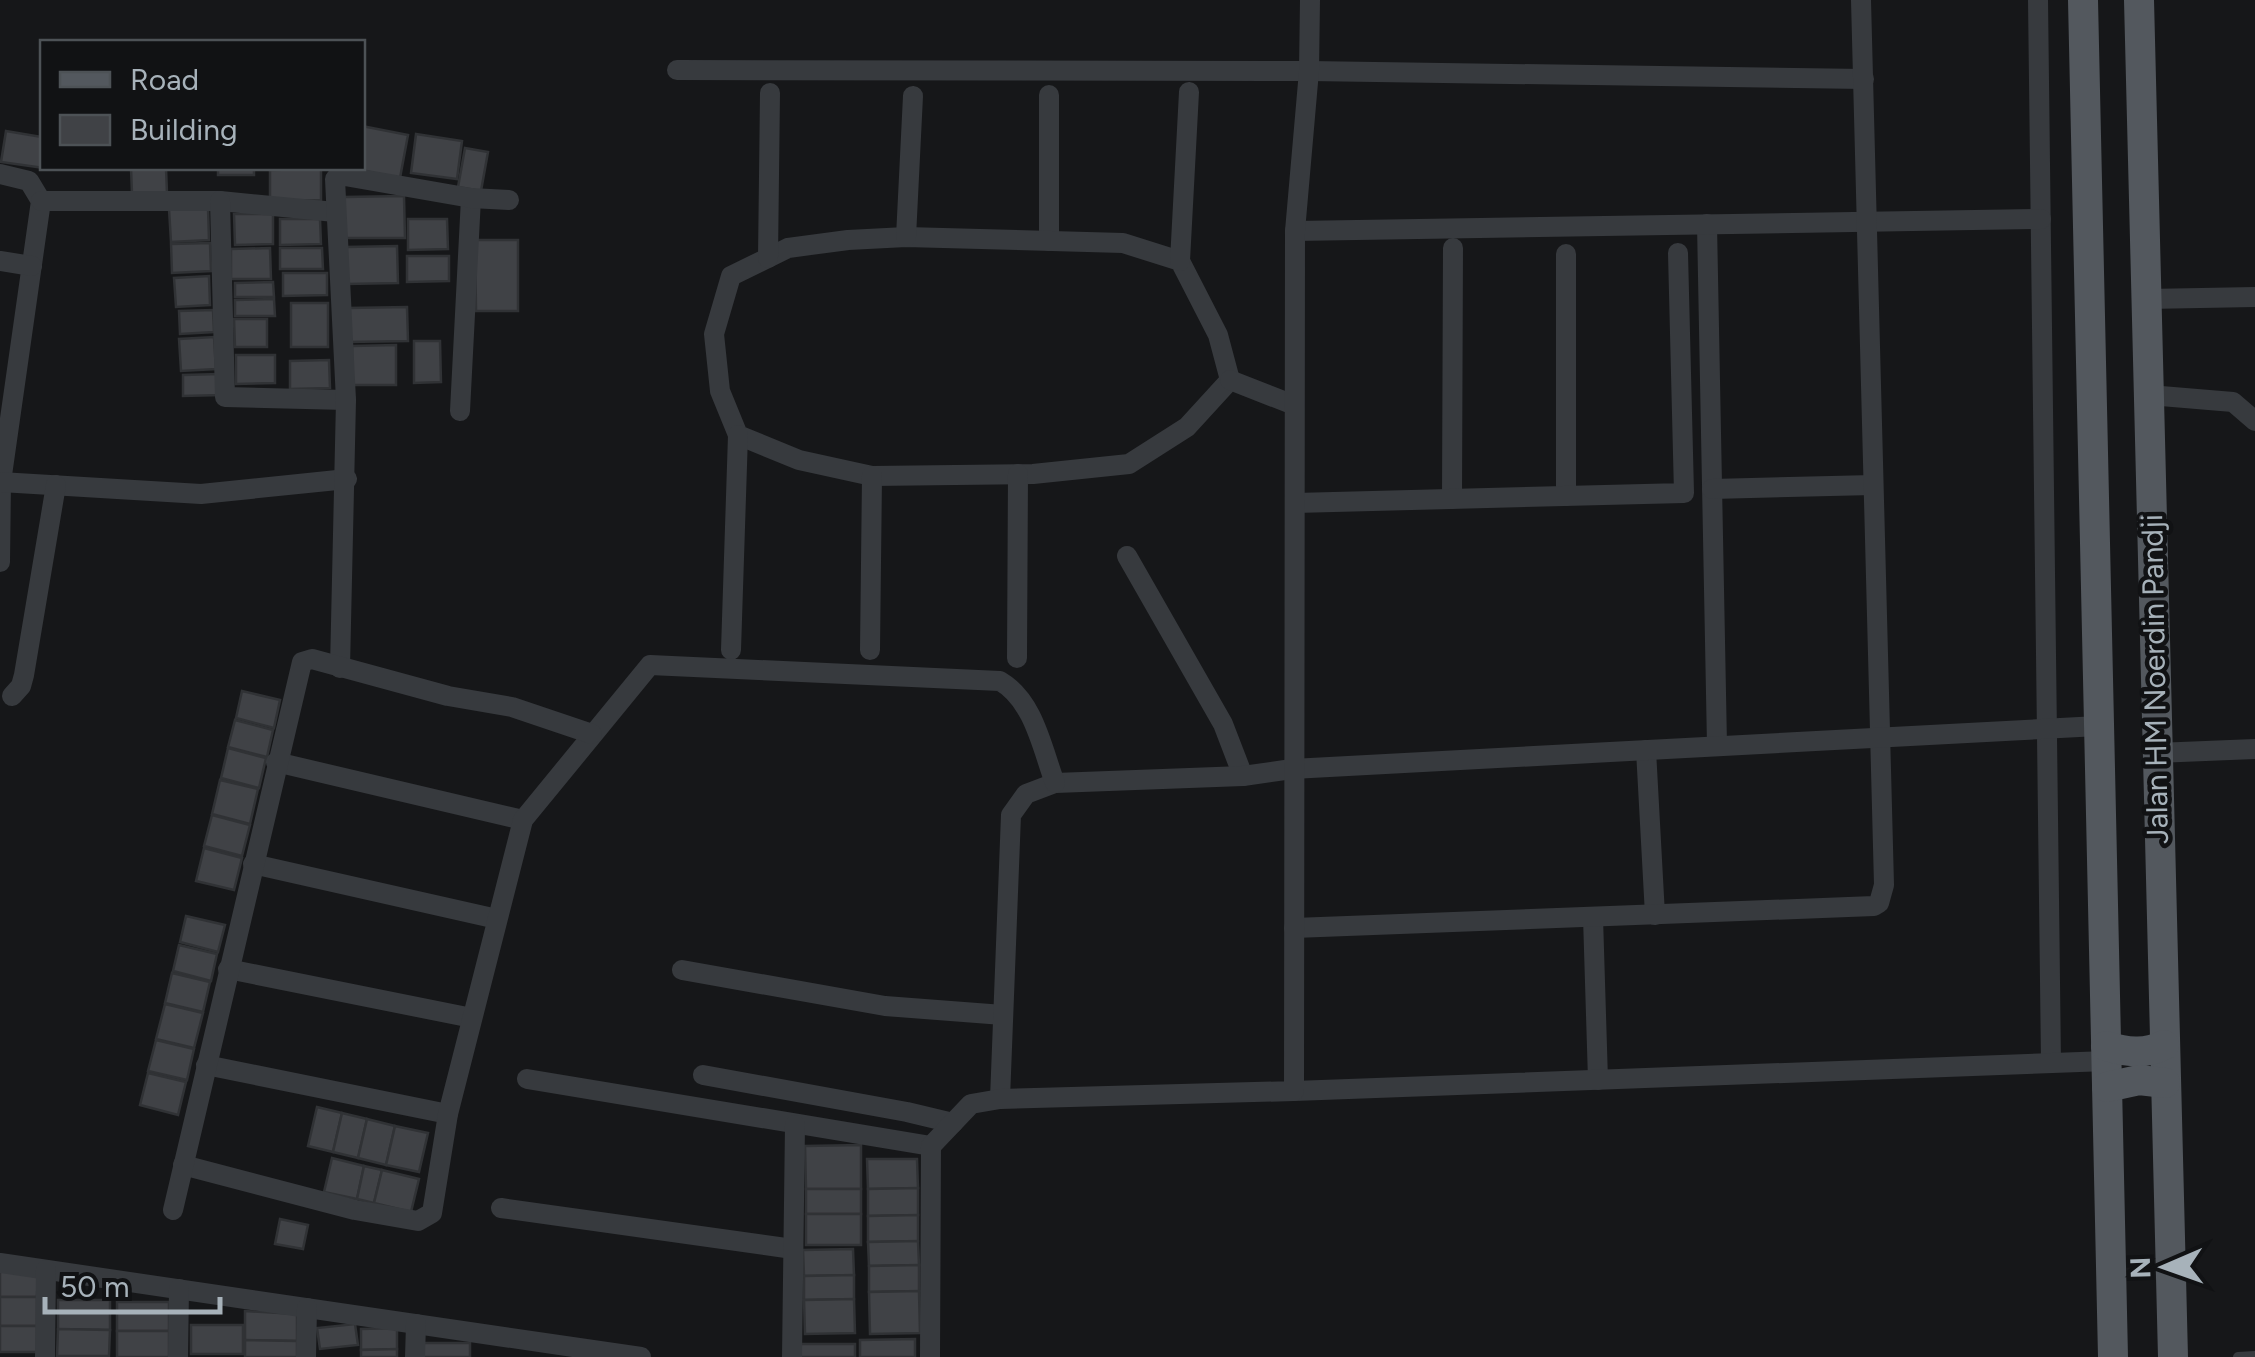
<svg xmlns="http://www.w3.org/2000/svg" width="2255" height="1357" font-family="Figtree,sans-serif">
<style>
.building{fill:#404246;stroke:#303235;stroke-width:2.5}
.lines{fill:none;stroke-linecap:round;stroke-linejoin:round}
.service{stroke:#373a3e;stroke-width:10}
.minor{stroke:#373a3e;stroke-width:20}
.primary{stroke:#53585e;stroke-width:30}
.labels{text-anchor:middle;stroke-width:9;stroke-linejoin:round;paint-order:stroke}
.street-label{font-size:30px;fill:#a7b2ba;stroke:#111214}
</style>
<rect width="100%" height="100%" fill="#161719"/>
<g class="building">
<path d="M362,126L408,135L400,178L348,168H362Z"/>
<path d="M6,131L42,137L44,168L1,162Z"/>
<path d="M416,134L462,141L457,179L411,173Z"/>
<path d="M465,148L488,152L481,191L458,187Z"/>
<path d="M131,168H166L167,193L132,194Z"/>
<rect x="218" y="168" width="36" height="7"/>
<path d="M321,169V200L270,201V170Z"/>
<path d="M404,196L405,238H344V197Z"/>
<path d="M208,207L209,240L171,242L169,209Z"/>
<path d="M234,214H273V244L235,245Z"/>
<path d="M280,219H320L321,244L280,245Z"/>
<path d="M408,219H447L448,249L408,250Z"/>
<path d="M475,240H518V311H476Z"/>
<path d="M210,243L211,271L172,273L171,244Z"/>
<path d="M397,246L398,283L347,284L346,247Z"/>
<path d="M270,248L271,279H231V249Z"/>
<path d="M280,248H322L323,269H280Z"/>
<path d="M407,256H449V281L407,282Z"/>
<path d="M283,273H327V295L283,296Z"/>
<path d="M209,276L210,305L176,307L174,278Z"/>
<path d="M273,282L274,297H235V283Z"/>
<path d="M274,299L275,316H235V300Z"/>
<rect x="291" y="303" width="37" height="44"/>
<path d="M407,307L408,341L348,342V308Z"/>
<path d="M213,310L214,332L180,334L179,311Z"/>
<path d="M234,319H267V347H235Z"/>
<path d="M214,337L216,369L181,371L179,339Z"/>
<path d="M414,341H440L441,382L414,383Z"/>
<path d="M396,345V385H352V346Z"/>
<path d="M236,355H275V383L236,384Z"/>
<path d="M329,360L330,388L290,389V361Z"/>
<path d="M220,374L221,395L183,396V375Z"/>
<path d="M242,691L280,700L274,728L236,718Z"/>
<path d="M235,720L273,730L267,757L228,747Z"/>
<path d="M228,748L266,758L259,788L221,778Z"/>
<path d="M220,780L258,789L250,824L212,814Z"/>
<path d="M212,815L250,825L242,856L204,846Z"/>
<path d="M204,848L242,858L234,890L196,881Z"/>
<path d="M186,916L225,925L218,952L180,942Z"/>
<path d="M179,945L217,954L211,981L173,971Z"/>
<path d="M172,973L210,982L203,1012L165,1003Z"/>
<path d="M165,1004L203,1013L194,1048L156,1039Z"/>
<path d="M156,1040L194,1049L187,1080L148,1071Z"/>
<path d="M148,1073L186,1082L178,1115L140,1105Z"/>
<path d="M317,1107L342,1113L333,1152L308,1146Z"/>
<path d="M342,1113L367,1119L358,1158L333,1152Z"/>
<path d="M367,1119L395,1126L386,1165L358,1158Z"/>
<path d="M395,1126L428,1133L419,1172L386,1165Z"/>
<path d="M861,1145V1189H806L805,1146Z"/>
<path d="M332,1158L364,1166L357,1199L324,1192Z"/>
<path d="M867,1159H917L918,1188L868,1189Z"/>
<path d="M364,1166L382,1170L374,1203L357,1199Z"/>
<path d="M382,1170L419,1179L411,1212L374,1203Z"/>
<path d="M918,1188V1215L868,1216V1189Z"/>
<rect x="806" y="1189" width="55" height="25"/>
<rect x="806" y="1214" width="55" height="31"/>
<path d="M918,1215V1241L868,1242V1216Z"/>
<path d="M280,1219L308,1225L303,1249L275,1244Z"/>
<path d="M918,1241L919,1265L869,1266L868,1242Z"/>
<path d="M853,1249L854,1275L804,1276L803,1250Z"/>
<path d="M919,1265V1291L869,1292V1266Z"/>
<path d="M0,1271H38L37,1297H0Z"/>
<path d="M854,1275V1299L804,1300V1276Z"/>
<path d="M919,1291L920,1333L870,1334L869,1292Z"/>
<rect x="0" y="1297" width="37" height="29"/>
<path d="M854,1299L855,1333L805,1334L804,1300Z"/>
<path d="M58,1300H110V1330L58,1329Z"/>
<rect x="117" y="1302" width="52" height="29"/>
<path d="M245,1311L297,1314V1341L245,1340Z"/>
<path d="M355,1324L358,1345L320,1349L317,1328Z"/>
<rect x="191" y="1325" width="52" height="29"/>
<rect x="0" y="1326" width="37" height="26"/>
<path d="M397,1328V1349L361,1350V1329Z"/>
<path d="M58,1329L110,1330L109,1356H57Z"/>
<rect x="117" y="1331" width="52" height="26"/>
<path d="M915,1339V1357H860V1340Z"/>
<path d="M245,1340L297,1341V1357H245Z"/>
<rect x="418" y="1343" width="52" height="14"/>
<rect x="800" y="1344" width="55" height="13"/>
<path d="M397,1349V1357H361V1350Z"/>
</g>
<g class="lines">
<path class="service" d="M2238,1357L2255,1356"/>
<g class="minor">
<path d="M2038,0L2051,1063"/>
<path d="M677,70L1309,71L1864,79"/>
<path d="M1049,95V241"/>
<path d="M0,174L29,181L41,201L1,482L0,562"/>
<path d="M41,201H220L335,212"/>
<path d="M220,201L225,397L346,400"/>
<path d="M1707,224L1717,745"/>
<path d="M1295,231L2041,219"/>
<path d="M906,237L1123,243L1180,261L1218,335L1230,380L1187,427L1129,464L1033,474L872,476L799,460L738,435L720,391L714,334L731,276L788,248L848,240Z"/>
<path d="M906,237L913,96"/>
<path d="M768,258L770,93"/>
<path d="M0,261L32,266"/>
<path d="M1180,261L1189,92"/>
<path d="M2147,299L2255,297"/>
<path d="M1230,380L1294,405"/>
<path d="M2149,395L2233,402L2255,421"/>
<path d="M460,411L471,198"/>
<path d="M0,482L201,494L347,479"/>
<path d="M1712,489L1873,485"/>
<path d="M1566,496V254"/>
<path d="M1452,499L1453,248"/>
<path d="M1295,503L1684,493L1678,253"/>
<path d="M1127,556L1223,724L1243,776"/>
<path d="M731,650L738,435"/>
<path d="M870,650L872,476"/>
<path d="M1017,658L1018,474"/>
<path d="M340,668L346,400L335,179L339,175L471,198L509,200"/>
<path d="M12,696L21,686L24,675L56,485"/>
<path d="M1646,750L1655,915"/>
<path d="M2156,753L2255,749"/>
<path d="M276,762L523,820"/>
<path d="M253,864L497,919"/>
<path d="M1593,917L1598,1080"/>
<path d="M1294,928L1874,906L1879,903L1884,885L1861,0"/>
<path d="M228,969L472,1018"/>
<path d="M682,970L885,1006L1003,1015"/>
<path d="M206,1065L448,1114"/>
<path d="M703,1075L907,1112L953,1123"/>
<path d="M527,1079L931,1146"/>
<path d="M1294,1091L2107,1061"/>
<path d="M1000,1099L1011,815L1026,794L1055,783L1243,776L1292,769L2098,726"/>
<path d="M183,1165L355,1210L418,1221L432,1213L448,1114L523,820L650,665L1000,681C1034,701 1042,748 1055,783"/>
<path d="M501,1208L793,1249"/>
<path d="M173,1210L302,662L312,659L448,696L512,707L592,734"/>
<path d="M0,1263L641,1357"/>
<path d="M45,1357L46,1270"/>
<path d="M178,1357L179,1289"/>
<path d="M306,1357L307,1308"/>
<path d="M415,1357L416,1324"/>
<path d="M792,1357L795,1125"/>
<path d="M930,1357L931,1146L971,1104L1000,1099L1294,1091L1295,231L1309,71L1310,0"/>
</g>
<g class="primary">
<path d="M2083,0L2113,1357"/>
<path d="M2139,0L2173,1357"/>
<path d="M2106,1046C2126,1052 2145,1055 2164,1045"/>
<path d="M2107,1087L2139,1080L2165,1083"/>
</g>
</g>
<g class="labels">
<g class="street-label">
<text transform="translate(2155 679) rotate(-91)" y="10">Jalan HM Noerdin Pandji</text>
</g>
</g>
<rect x="40" y="40" width="325" height="130" fill="#111214" stroke="#4d5256" stroke-width="2.5"/>
<rect x="60" y="72" width="50" height="15" fill="#53585e" stroke="#4d5256" stroke-width="2.5"/>
<text x="130" y="90" font-size="30" fill="#a7b2ba">Road</text>
<rect x="60" y="115" width="50" height="30" fill="#404246" stroke="#4d5256" stroke-width="2.5"/>
<text x="130" y="140" font-size="30" fill="#a7b2ba">Building</text>
<g transform="translate(2165 1267) rotate(268)" stroke="#111214" stroke-width="8" paint-order="stroke">
<path d="M0-8L18 38L0 25L-18 38Z" fill="#a7b2ba"/>
<text y="-15" font-size="28" font-weight="bold" text-anchor="middle" fill="#a7b2ba">N</text>
</g>
<path d="M45 1297v15h175v-15" fill="none" stroke="#a7b2ba" stroke-width="5"/>
<text x="60" y="1297" font-size="30" fill="#a7b2ba" stroke="#111214" stroke-width="8" paint-order="stroke">50 m</text>
</svg>
